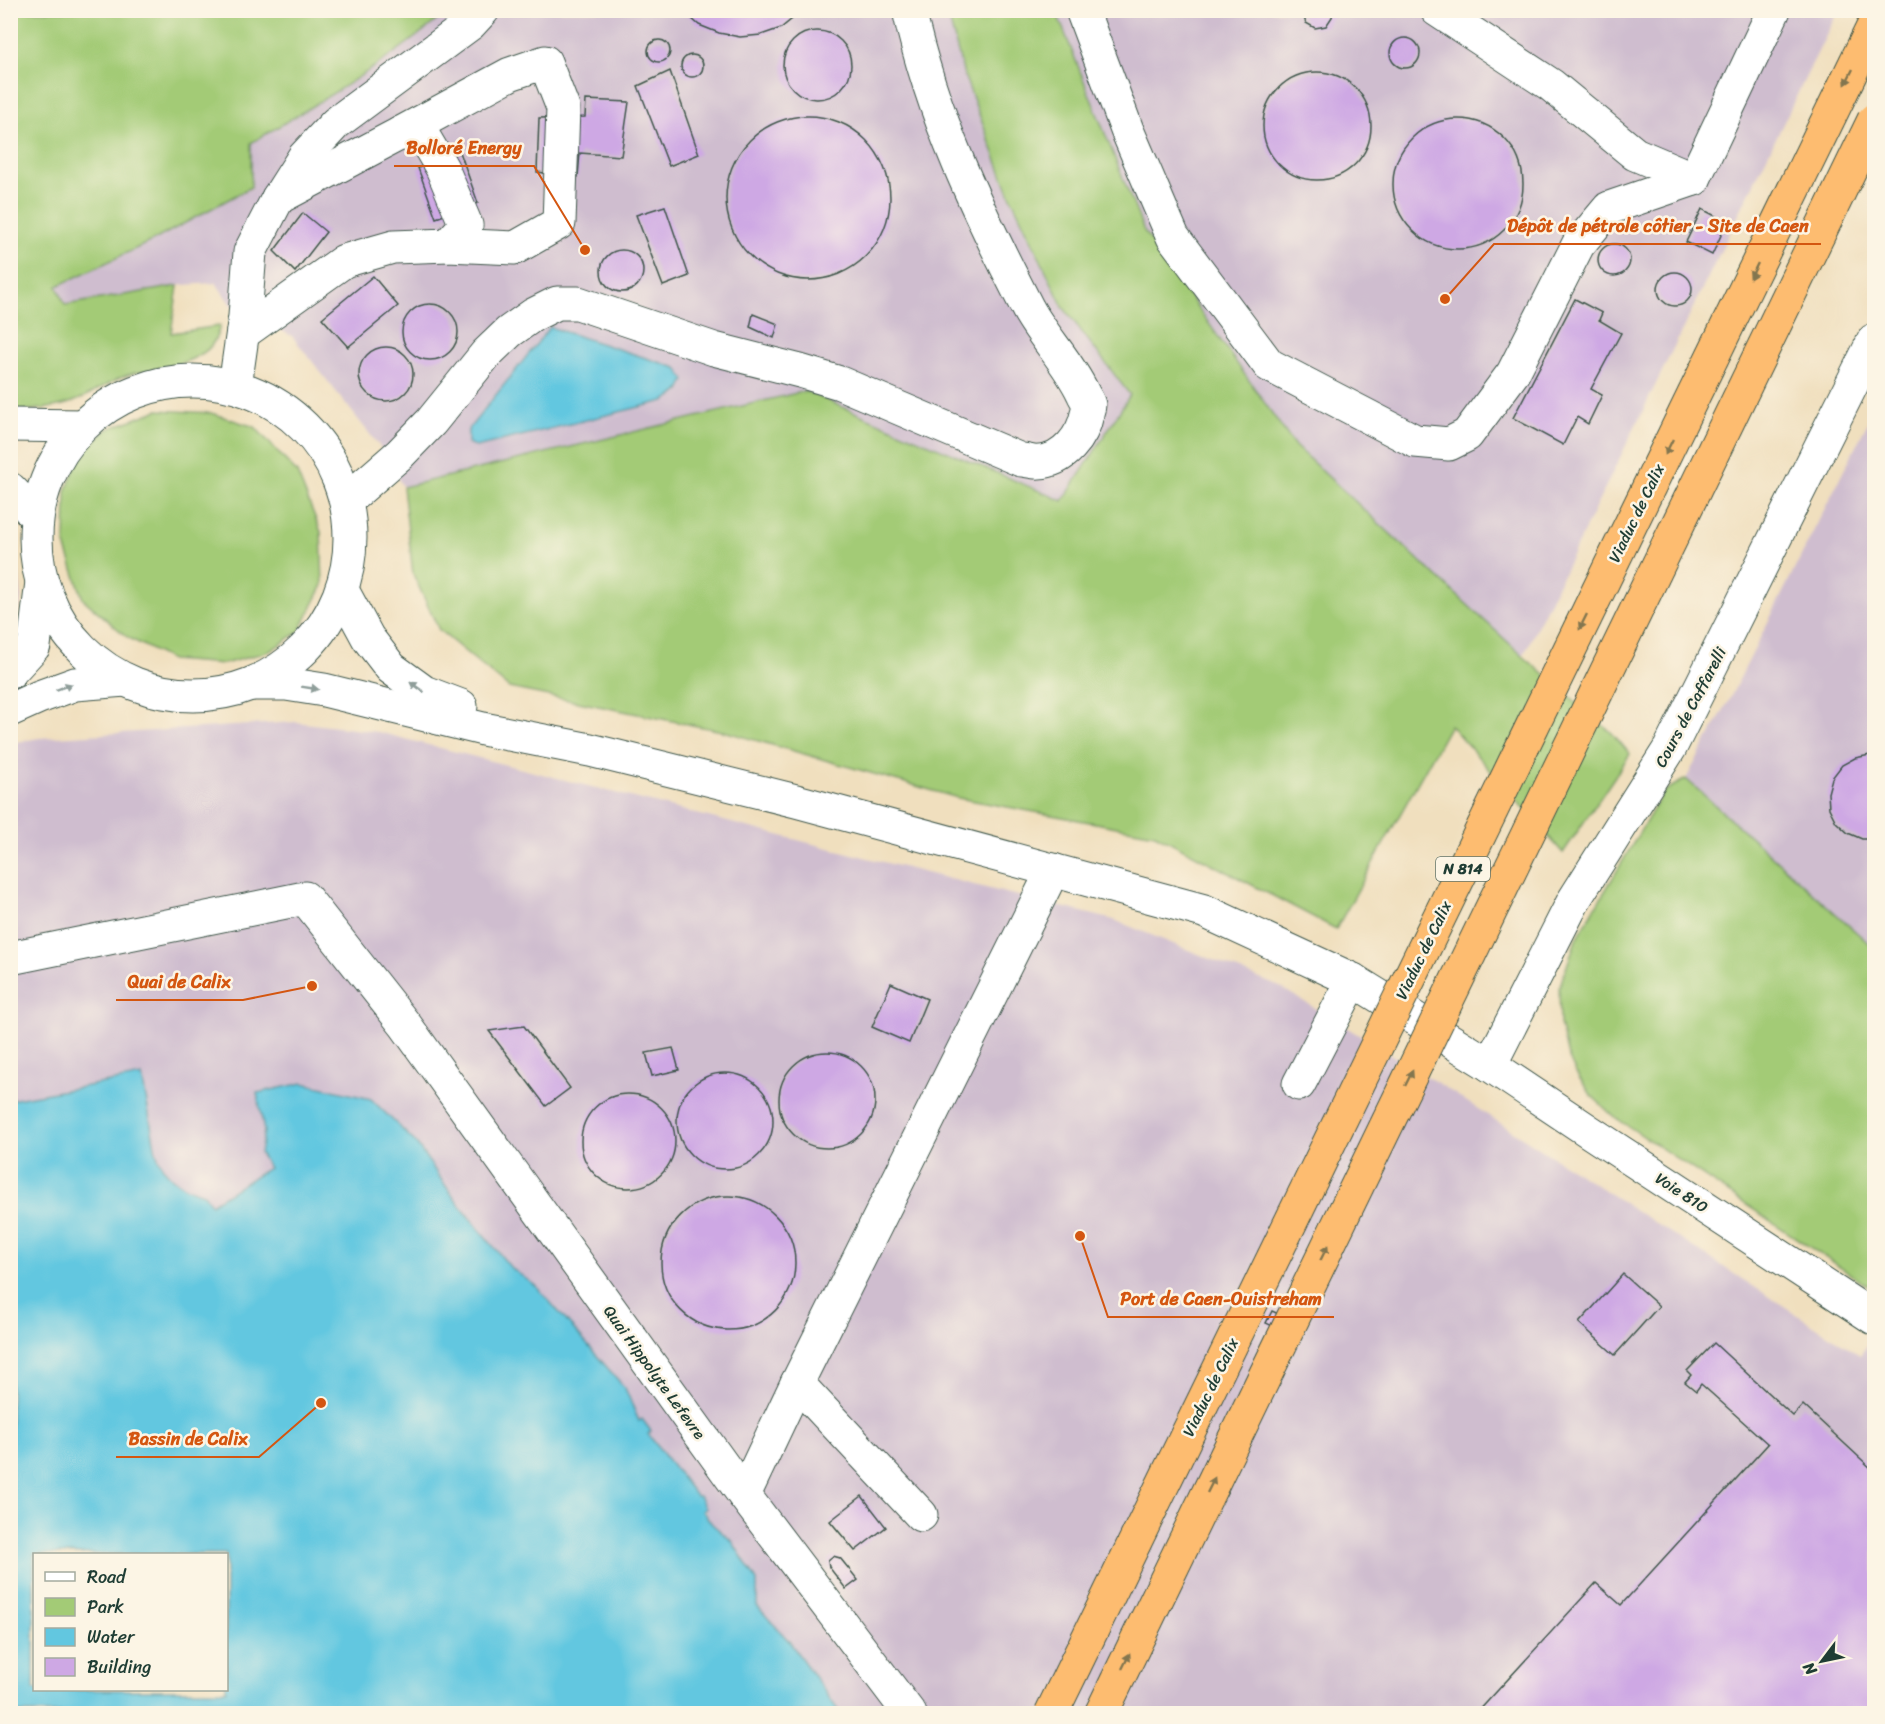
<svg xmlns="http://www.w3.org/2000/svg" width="1885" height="1724" font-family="Sriracha,sans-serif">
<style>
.industrial{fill:#cfbdcf}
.green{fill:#a3cb76;stroke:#618455;stroke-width:1.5}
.water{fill:#62c7e0;stroke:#40828a;stroke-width:1.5;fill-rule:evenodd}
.building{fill:#cea8e4}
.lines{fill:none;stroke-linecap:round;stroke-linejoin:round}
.minor-casing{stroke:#3e5549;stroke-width:35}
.minor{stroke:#fff;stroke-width:33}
.highway-bridge-casing{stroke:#3e5549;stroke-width:35;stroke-linecap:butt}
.highway-bridge{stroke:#fdbc70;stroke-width:33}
.oneway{fill:#83764f}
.oneway2{fill:#8f9e9a}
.labels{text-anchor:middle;stroke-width:5;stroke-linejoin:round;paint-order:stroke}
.shield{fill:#fcf5e5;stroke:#617469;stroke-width:1.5}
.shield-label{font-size:15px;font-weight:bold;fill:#1f3d34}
.street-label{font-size:16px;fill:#1f3d34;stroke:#fcf5e5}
.leader{fill:none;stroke:#d45610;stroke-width:2}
.callout-dot{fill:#d45610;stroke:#fcf5e5;stroke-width:2}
.callout-label{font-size:18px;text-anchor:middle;font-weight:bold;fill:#d45610;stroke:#fcf5e5;stroke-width:5;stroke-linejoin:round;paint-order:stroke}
</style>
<rect width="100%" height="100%" fill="#fcf5e5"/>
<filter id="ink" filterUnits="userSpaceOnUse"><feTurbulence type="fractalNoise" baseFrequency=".0167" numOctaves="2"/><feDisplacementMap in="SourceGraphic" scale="12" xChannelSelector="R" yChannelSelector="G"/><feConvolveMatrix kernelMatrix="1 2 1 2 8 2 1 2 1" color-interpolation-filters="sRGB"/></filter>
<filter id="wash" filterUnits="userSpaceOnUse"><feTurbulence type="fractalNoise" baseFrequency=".008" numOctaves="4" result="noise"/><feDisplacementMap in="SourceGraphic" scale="24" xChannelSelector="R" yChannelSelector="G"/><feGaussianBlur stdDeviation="1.35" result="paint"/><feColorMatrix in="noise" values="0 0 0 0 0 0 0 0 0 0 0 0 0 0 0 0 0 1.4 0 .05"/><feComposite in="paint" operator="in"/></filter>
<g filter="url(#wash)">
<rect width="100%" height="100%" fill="#f0dfbe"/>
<g class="industrial">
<path d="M448,11H947L964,75L1010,195L1063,307L1130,396L1063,501L805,391L403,487L380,447L292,336L231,305L216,283L182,285L64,305L56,286L114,260L251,188V143L365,73L401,48Z"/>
<path d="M1056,11H1838L1523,656L1295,446L1144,231Z"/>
<path d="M1874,414V948L1686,779L1729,700L1871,416Z"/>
<path d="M10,542L18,566L21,592L20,606L11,632Z"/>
<path d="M296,722L378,732L930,874L1114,920L1280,987L1441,1085L1860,1355L1874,1336V1713H840L789,1641L757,1606V1581L732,1541L712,1524L696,1496L648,1433L651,1431L643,1420L639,1422L625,1388L537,1287L511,1268L457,1202L415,1142L371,1099L303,1083L257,1093L264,1131L261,1153L269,1167L211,1205L204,1194L189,1190L173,1180L160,1163L156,1152L141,1076L11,1100V743L39,738Z"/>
</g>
<g class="green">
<path d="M10,11H448C388,63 319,102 251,143V187L154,240L57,286L65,305L178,286L171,333L220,326C217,337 213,347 203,353C180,368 154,367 128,375C110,381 96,392 78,400C56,409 34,410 10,411Z"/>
<path d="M947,11H1056L1144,231L1295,446L1523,656L1613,734L1630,754L1563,853L1450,725L1336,929L1155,834L958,798L727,732L509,688L439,630L413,574L403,487L805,391L1063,501L1130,395L1063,307L1010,195L964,75Z"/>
<path d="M158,410L211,413L255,427L297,473L321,532L323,585L299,632L270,651L224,664L171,660L127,637L83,599L65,545L66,491L80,455L108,429Z"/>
<path d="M1686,779L1874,948V1290L1613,1116L1592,1096L1576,1073L1568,1056L1560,1024L1559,988L1576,940L1664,791Z"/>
</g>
<g class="water">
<path d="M550,327L677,368L685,380L679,392L664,401L476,447L468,443V430Z"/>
<path d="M142,1076L156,1152C163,1176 181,1188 204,1194L211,1204L269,1168L260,1153L264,1131L257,1093L303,1083L371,1099L415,1142L457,1202L511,1268L537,1287L625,1388L639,1421L642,1419L651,1431L648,1434L696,1496H699L705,1508L702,1510L712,1524L732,1541L757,1581V1606L789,1641L840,1713H11V1100ZM34,1554H226V1690H34Z"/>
</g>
<g id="blocks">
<g class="building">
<path d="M682,10H803L781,28L761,35L740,37L719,33L699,25Z"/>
<path d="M1301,10H1333V12L1332,17L1326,26L1315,28L1306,23Z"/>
<circle cx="817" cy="65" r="34"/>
<circle cx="1405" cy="53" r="15"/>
<circle cx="659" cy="51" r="11"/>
<circle cx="692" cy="66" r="11"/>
<path d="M670,71L699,154L669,166L638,86Z"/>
<circle cx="1317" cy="126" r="54"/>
<path d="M586,100L629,102L621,156L580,153L578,177L537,172L539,118L585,117Z"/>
<circle cx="808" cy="198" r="82"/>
<circle cx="1458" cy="184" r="65"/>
<path d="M460,152L478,203L436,218L418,168Z"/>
<path d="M665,206L689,276L663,286L636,215Z"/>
<path d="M1702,209L1727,222L1712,255L1686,242Z"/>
<path d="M303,213L326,232L295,272L274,251Z"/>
<circle cx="1614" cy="260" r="16"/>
<circle cx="622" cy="271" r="21"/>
<circle cx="1675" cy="289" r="17"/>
<path d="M373,276L398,306L348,347L322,318Z"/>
<path d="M1575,299L1602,313L1599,320L1621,333L1591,389L1602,395L1588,424L1577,417L1563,445L1513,418Z"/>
<circle cx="430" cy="332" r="28"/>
<path d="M753,314L778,324L774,338L750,327Z"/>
<circle cx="386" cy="374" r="27"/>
<path d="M1870,755L1874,756V839H1862L1848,833L1836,822L1829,808L1828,793L1832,778L1842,765L1855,758Z"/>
<path d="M891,983L927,999L909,1043L872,1027Z"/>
<path d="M524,1026L570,1088L546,1106L489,1031Z"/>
<path d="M673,1048L679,1070L652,1076L646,1053Z"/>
<circle cx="827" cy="1100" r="48"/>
<circle cx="725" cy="1121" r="48"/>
<circle cx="628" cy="1141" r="47"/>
<circle cx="728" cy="1263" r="67"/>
<path d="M1623,1274L1659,1306L1615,1355L1579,1323Z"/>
<path d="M1272,1311L1285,1317L1279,1329L1266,1323Z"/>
<path d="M1714,1343L1793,1416L1803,1405L1874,1471V1714H1476L1596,1583L1621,1605L1768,1444L1701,1384L1696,1391L1685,1382L1691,1375L1687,1371Z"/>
<path d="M862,1496L886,1527L855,1551L830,1521Z"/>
<path d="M833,1556L840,1558L858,1580L846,1589L829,1567L828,1560Z"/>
</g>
</g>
</g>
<g filter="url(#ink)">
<use href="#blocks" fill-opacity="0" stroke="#3e5549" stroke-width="1.5"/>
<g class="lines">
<defs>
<g id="minor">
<path d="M1082,10L1127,130L1173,237L1269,365L1415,441L1449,444L1467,435L1513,373L1578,245L1609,208L1694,179"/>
<path d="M1437,10L1551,85L1635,154L1694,179L1774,10"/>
<path d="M401,133L510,74L545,62L563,108L559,223L515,248L448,245"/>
<path d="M243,333L344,261L393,247L448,245L466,225L442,168L425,139L401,133L278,198"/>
<circle cx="193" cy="538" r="157"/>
<path d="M235,386L245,316L250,252L278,198L304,157L336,123L470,24L483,10"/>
<path d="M10,425L82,426"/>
<path d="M10,489L37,517"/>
<path d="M346,501L400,454L431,422L486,354L509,332L533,315L557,303H578L714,349L800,371L840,383L1021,460C1027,460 1034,463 1039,462C1064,461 1083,436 1087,414C1087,411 1089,408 1089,405C1088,401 1084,396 1083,393C1069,363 1044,338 1028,309C979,214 932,116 909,10"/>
<path d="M342,590L368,638L391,668L424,692L461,706"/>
<path d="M10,672L34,646L42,582"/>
<path d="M252,684H286L324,690L483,729L590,750L796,801L1204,911L1353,980L1490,1065L1590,1132L1874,1318"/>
<path d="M10,710L39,697L75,684L125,680"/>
<path d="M10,958L305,898L406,1026L744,1495L910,1714"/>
<path d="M1490,1065L1574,900L1670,748L1874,340"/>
<path d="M1299,1084L1353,980"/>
<path d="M797,1383L921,1515"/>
<path d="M744,1495L797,1383L1053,870"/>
</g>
</defs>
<use href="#minor" class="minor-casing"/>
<use href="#minor" class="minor"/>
<defs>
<g id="highway-bridge">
<path d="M1051,1714L1874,25"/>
<path d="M1101,1714L1874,120"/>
</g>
</defs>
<use href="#highway-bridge" class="highway-bridge-casing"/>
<use href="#highway-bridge" class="highway-bridge"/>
</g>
<defs><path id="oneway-solid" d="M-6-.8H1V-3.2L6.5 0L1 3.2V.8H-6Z" transform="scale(1.5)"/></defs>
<g class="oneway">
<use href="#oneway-solid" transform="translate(1849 77) rotate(116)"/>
<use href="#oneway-solid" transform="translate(1754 271) rotate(116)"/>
<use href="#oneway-solid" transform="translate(1669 447) rotate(116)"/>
<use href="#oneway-solid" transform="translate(1583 622) rotate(116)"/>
<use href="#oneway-solid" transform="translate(1409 1078) rotate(-64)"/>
<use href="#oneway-solid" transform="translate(1324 1253) rotate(-64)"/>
<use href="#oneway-solid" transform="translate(1211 1485) rotate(-64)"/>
<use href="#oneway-solid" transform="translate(1126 1661) rotate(-64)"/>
</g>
<g class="oneway2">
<use href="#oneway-solid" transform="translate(64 687) rotate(-20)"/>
<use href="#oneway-solid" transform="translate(417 687) rotate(-145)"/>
<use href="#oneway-solid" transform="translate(310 688) rotate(9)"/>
</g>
</g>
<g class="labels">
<rect class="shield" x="1436" y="857" width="54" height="24" rx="4.5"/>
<g class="shield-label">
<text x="1463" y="874">N 814</text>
</g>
<g class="street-label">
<text transform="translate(1636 513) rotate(-64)" y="6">Viaduc de Calix</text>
<text transform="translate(1690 707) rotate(-62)" y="6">Cours de Caffarelli</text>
<text transform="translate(1423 950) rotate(-64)" y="6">Viaduc de Calix</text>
<text transform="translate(1682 1192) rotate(33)" y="6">Voie 810</text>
<text transform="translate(655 1372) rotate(54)" y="6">Quai Hippolyte Lefevre</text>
<text transform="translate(1210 1387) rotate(-64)" y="6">Viaduc de Calix</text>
</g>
</g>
<path class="leader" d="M585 250L534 166H394M1445 299L1494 244H1821M312 986L243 1000H116M1080 1236L1108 1317H1334M321 1403L259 1457H116"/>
<g class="callout-dot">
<circle cx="585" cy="250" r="6"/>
<circle cx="1445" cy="299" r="6"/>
<circle cx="312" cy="986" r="6"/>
<circle cx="1080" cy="1236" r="6"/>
<circle cx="321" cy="1403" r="6"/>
</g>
<g class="callout-label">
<text x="464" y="154">Bolloré Energy</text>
<text x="1658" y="232">Dépôt de pétrole côtier - Site de Caen</text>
<text x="179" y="988">Quai de Calix</text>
<text x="1221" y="1305">Port de Caen-Ouistreham</text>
<text x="188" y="1445">Bassin de Calix</text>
</g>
<rect width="1885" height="1724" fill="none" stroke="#fcf5e5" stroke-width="36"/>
<rect x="33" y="1553" width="195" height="138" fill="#fcf5e5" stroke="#a4ab9e" stroke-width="1.5"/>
<rect x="45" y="1572" width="30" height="9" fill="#ffffff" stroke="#a4ab9e" stroke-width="1.5"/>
<text x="87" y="1583" font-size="18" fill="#1f3d34">Road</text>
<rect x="45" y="1598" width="30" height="18" fill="#a3cb76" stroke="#a4ab9e" stroke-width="1.5"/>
<text x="87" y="1613" font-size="18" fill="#1f3d34">Park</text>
<rect x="45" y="1628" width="30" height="18" fill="#62c7e0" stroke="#a4ab9e" stroke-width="1.5"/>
<text x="87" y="1643" font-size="18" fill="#1f3d34">Water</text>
<rect x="45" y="1658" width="30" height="18" fill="#cea8e4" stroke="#a4ab9e" stroke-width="1.5"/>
<text x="87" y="1673" font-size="18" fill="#1f3d34">Building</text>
<g transform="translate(1822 1661) rotate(238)" stroke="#fcf5e5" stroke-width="4.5" paint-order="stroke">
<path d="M0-4.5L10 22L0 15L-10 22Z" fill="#1f3d34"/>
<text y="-9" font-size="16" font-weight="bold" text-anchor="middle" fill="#1f3d34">N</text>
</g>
</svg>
